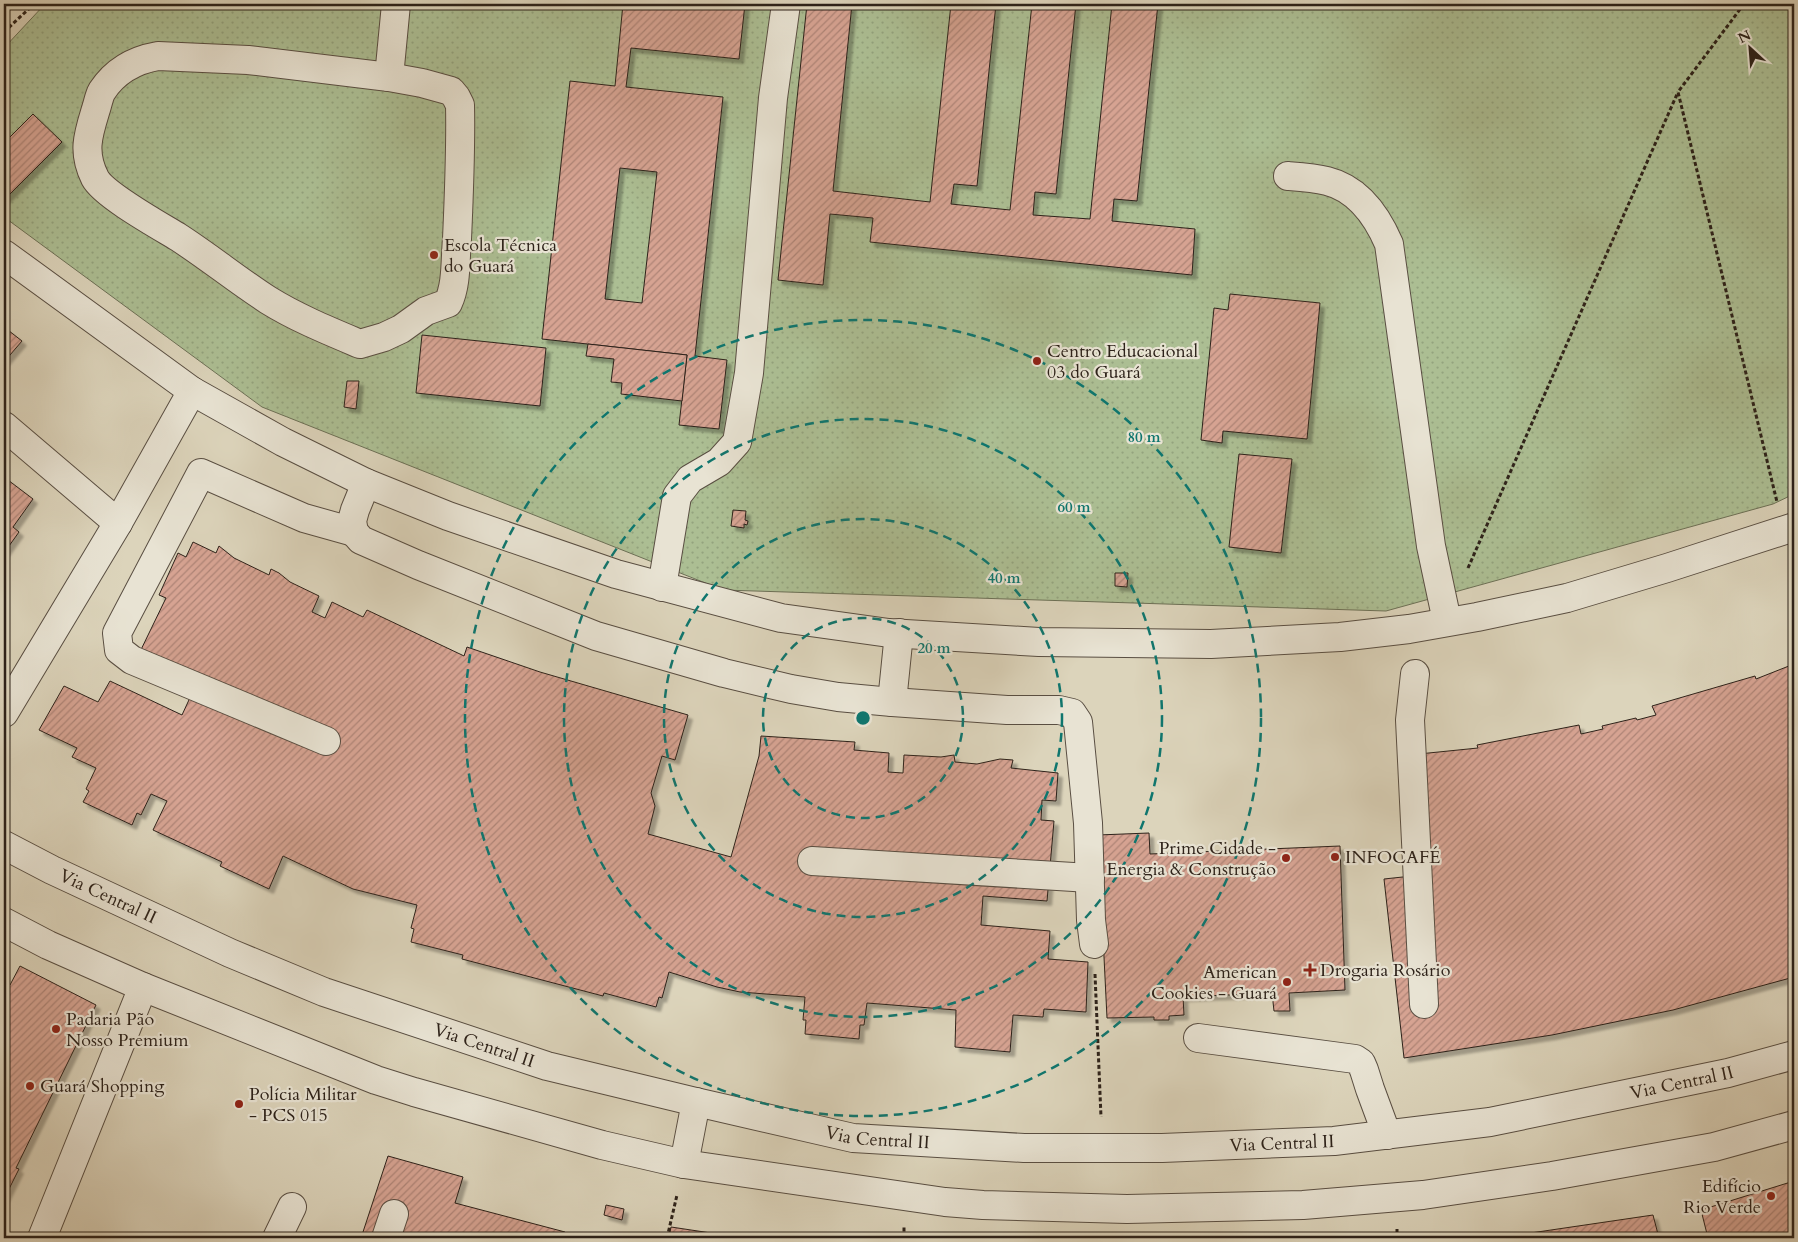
<svg xmlns="http://www.w3.org/2000/svg" width="1798" height="1242" font-family="Cardo,serif">
<style>
.grass{fill:url(#grass-dots);stroke:#6c7056}
.building{fill:url(#building-hatch);stroke:#2d221a;fill-rule:evenodd;filter:url(#shadow)}
.lines{fill:none;stroke-linecap:round;stroke-linejoin:round}
.minor-casing{stroke:#594e42;stroke-width:30}
.path{stroke:#2d221a;stroke-width:3;stroke-dasharray:4 2.5;stroke-linecap:butt}
.minor{stroke:#e8e3d3;stroke-width:28}
.ring{fill:none;stroke:#0f766e;stroke-width:2.5;stroke-dasharray:9 6}
.poi-dot{fill:#8f2418;stroke:#e8e3d3;stroke-width:2}
.labels{text-anchor:middle;stroke-width:4.5;stroke-linejoin:round;paint-order:stroke}
.poi-label{font-size:18px;fill:#2d221a;stroke:#e8e3d3;text-anchor:start}
.street-label{font-size:18px;fill:#2d221a;stroke:#e8e3d3}
.centre{fill:#0f766e;stroke:#e8e3d3;stroke-width:2.5}
.ring-label{font-size:15px;text-anchor:middle;font-weight:bold;fill:#0f766e;stroke:#e8e3d3;stroke-width:4.5;stroke-linejoin:round;paint-order:stroke}
</style>
<defs>
<pattern id="grass-dots" width="8" height="8" patternUnits="userSpaceOnUse" patternTransform="scale(1.25)"><rect width="8" height="8" fill="#acbe93"/><path d="M2 2h.1M6 6h.1" fill="none" stroke="#94a37e" stroke-width="1.8" stroke-linecap="round"/></pattern>
<pattern id="building-hatch" width="6" height="6" patternUnits="userSpaceOnUse" patternTransform="scale(1.25)"><rect width="6" height="6" fill="#d6a392"/><path d="M-1 1l2-2M0 6l6-6M5 7l2-2" fill="none" stroke="#ae8476"/></pattern>
<filter id="shadow"><feDropShadow dx="4.5" dy="4.5" stdDeviation="1" flood-color="#0004"/></filter>
</defs>
<rect width="100%" height="100%" fill="#dcd4bb"/>
<filter id="stains"><feTurbulence type="fractalNoise" baseFrequency=".004" numOctaves="4"/><feColorMatrix values="0 0 0 0 .2 0 0 0 0 .09 0 0 0 0 .02 0 0 0 .5 -.17"/></filter>
<radialGradient id="worn" r=".72"><stop offset=".6" stop-color="#630" stop-opacity="0"/><stop offset="1" stop-color="#630" stop-opacity=".3"/></radialGradient>
<path class="grass" d="M45,4H1794V494L1773,504L1386,611L723,590L262,407L4,217V48Z"/>
<g class="building">
<path d="M623,4H745L739,59L631,48L626,87L723,97L695,356L727,360L719,429L679,425L687,355L542,339L570,81L615,86ZM620,168L657,172L642,303L605,299Z"/>
<path d="M807,4H852L833,191L930,202L951,4H996L977,186L954,184L951,204L1010,210L1032,4H1076L1056,194L1035,192L1033,215L1090,219L1112,4H1158L1137,201L1114,199L1112,221L1195,229L1192,275L870,242L873,218L830,214L823,285L778,280Z"/>
<path d="M33,114L62,142L4,200V143Z"/>
<path d="M1230,294L1320,303L1307,439L1223,431L1222,443L1201,440L1214,308L1228,310Z"/>
<path d="M4,327L22,341L4,362Z"/>
<path d="M422,335L546,348L540,406L416,393Z"/>
<path d="M588,344L687,355L682,401L621,394L622,383L611,382L614,359L586,356Z"/>
<path d="M347,381H359L356,409L344,407Z"/>
<path d="M1239,454L1292,459L1281,553L1229,547Z"/>
<path d="M4,477L33,499L13,527L19,532L4,553Z"/>
<path d="M733,510L746,511L745,520L748,521L747,525L744,524V528L731,526Z"/>
<path d="M193,542L216,553L219,546L234,558L269,575L271,569L279,573L290,582L319,596L312,612L325,618L332,602L363,617L367,610L462,655L464,656L467,647L540,672L688,715L675,760L662,756L651,793L655,806L648,834L731,857L759,756L761,736L855,742L854,750L889,753L888,772L903,773L904,755L941,757L954,755L955,762L977,764L1000,759L1013,760L1011,768L1058,773L1056,801L1042,800L1041,820L1054,821L1047,901L983,896L981,925L1050,931L1048,959L1088,962L1086,1012L1044,1009L1043,1017L1013,1015L1010,1052L955,1047L956,1010L867,1003L864,1025H860L859,1039L805,1034L806,1020H803L805,997L740,992L717,987L669,972L662,998L659,997L656,1007L604,993L603,996L462,959L463,955L411,942L414,929L411,928L417,905L353,889L283,856L269,889L220,866L222,862L153,830L167,801L151,794L141,815L137,813L132,825L83,802L89,791L86,789L96,768L72,757L77,748L39,730L64,686L98,702L110,681L182,715L194,689L136,660L166,598L159,595L178,553L186,557Z"/>
<path d="M1115,573H1128L1127,587L1115,586Z"/>
<path d="M1794,664V977L1673,1010L1552,1035L1404,1058L1384,879L1412,876L1399,756L1478,748L1477,745L1579,725L1581,734L1603,729L1602,726L1636,718L1637,720L1656,715L1652,706L1755,676L1756,679Z"/>
<path d="M1149,833L1150,854L1340,846L1345,990L1289,993L1290,1011H1274L1272,993L1183,997L1184,1015L1169,1016V1020H1154V1017L1107,1018L1098,835Z"/>
<path d="M20,966L96,1005L16,1168L19,1169L4,1199V982L10,985Z"/>
<path d="M388,1156L463,1177L455,1203L565,1232L563,1238H361Z"/>
<path d="M1794,1181V1232L1789,1233L1791,1238H1783L1782,1235L1770,1238H1708L1701,1210Z"/>
<path d="M606,1205L624,1209L622,1220L604,1215Z"/>
<path d="M1653,1215L1659,1238H1497L1551,1230Z"/>
<path d="M671,1227L711,1233L750,1238H669Z"/>
</g>
<g class="lines">
<defs>
<g id="minor">
<path d="M158,56L248,60L389,77L422,83L451,91L456,97L460,105C461,150 459,194 457,239C455,260 457,284 448,303L426,311L401,329L384,337L360,344C329,331 297,318 268,300C237,280 209,257 178,237C160,226 104,195 95,178C82,152 88,135 96,109C98,103 99,96 102,91C115,71 135,60 158,56Z"/>
<path d="M389,77L396,4"/>
<path d="M1288,176C1301,177 1315,178 1327,181C1359,189 1377,216 1389,244L1431,546L1447,621"/>
<path d="M4,254L192,391L283,442L366,483L448,516L616,574L781,618L889,633L1039,642L1211,644L1340,637L1409,629L1477,617L1567,598L1667,568L1794,527"/>
<path d="M4,426L118,523"/>
<path d="M366,483L355,510L352,521L354,532L361,540L418,565L596,636L724,673L791,689L838,697L892,702L1007,710H1059L1072,713L1078,722L1088,823L1091,920L1094,944"/>
<path d="M662,587L677,496L690,479L719,462L737,442L749,373L773,98L786,4"/>
<path d="M1415,674L1410,720L1424,1004"/>
<path d="M892,702L899,633"/>
<path d="M4,713L118,523L192,391"/>
<path d="M326,741L132,660L119,650L117,633L201,473L304,518L354,532"/>
<path id="s1" d="M4,845L52,870L230,953L324,992L547,1066L696,1102L853,1138L1024,1148H1162L1334,1141L1490,1122L1728,1073L1794,1055"/>
<path d="M812,861L1090,878"/>
<path d="M4,922L48,945L143,987L376,1080L414,1092L602,1145L684,1164L945,1202L983,1205L1127,1209L1303,1205L1423,1195L1552,1176L1714,1147L1794,1125"/>
<path d="M1198,1038L1355,1059L1361,1063L1364,1070L1370,1089L1387,1135"/>
<path d="M684,1164L696,1102"/>
<path d="M42,1238L143,987"/>
<path d="M277,1238L292,1207"/>
<path d="M386,1238L394,1214"/>
</g>
</defs>
<use href="#minor" class="minor-casing"/>
<g class="path">
<path d="M1744,4L1678,92L1777,502"/>
<path d="M4,32L34,4"/>
<path d="M1468,568L1678,92"/>
<path d="M1095,974L1101,1117"/>
<path d="M1397,1229V1238"/>
<path d="M667,1238L677,1195"/>
<path d="M904,1238V1226"/>
</g>
<use href="#minor" class="minor"/>
</g>
<g class="ring">
<circle cx="863" cy="718" r="100"/>
<circle cx="863" cy="718" r="199"/>
<circle cx="863" cy="718" r="299"/>
<circle cx="863" cy="718" r="398"/>
</g>
<g class="poi-dot">
<circle cx="434" cy="255" r="5"/>
<circle cx="1037" cy="361" r="5"/>
<circle cx="1335" cy="857" r="5"/>
<circle cx="1286" cy="858" r="5"/>
<path d="M1307.5 962.5h5v5h5v5h-5v5h-5v-5h-5v-5h5z"/>
<circle cx="1287" cy="982" r="5"/>
<circle cx="56" cy="1029" r="5"/>
<circle cx="30" cy="1086" r="5"/>
<circle cx="239" cy="1104" r="5"/>
<circle cx="1771" cy="1196" r="5"/>
</g>
<g class="labels">
<g class="poi-label">
<text x="444" y="251">Escola Técnica<tspan x="444" dy="21">do Guará</tspan></text>
<text x="1047" y="357">Centro Educacional<tspan x="1047" dy="21">03 do Guará</tspan></text>
<text x="1276" y="854" text-anchor="end">Prime Cidade -<tspan x="1276" dy="21">Energia &amp; Construção</tspan></text>
<text x="1345" y="863">INFOCAFÉ</text>
<text x="1320" y="976">Drogaria Rosário</text>
<text x="1277" y="978" text-anchor="end">American<tspan x="1277" dy="21">Cookies - Guará</tspan></text>
<text x="66" y="1025">Padaria Pão<tspan x="66" dy="21">Nosso Premium</tspan></text>
<text x="40" y="1092">Guará Shopping</text>
<text x="249" y="1100">Polícia Militar<tspan x="249" dy="21">- PCS 015</tspan></text>
<text x="1761" y="1192" text-anchor="end">Edifício<tspan x="1761" dy="21">Rio Verde</tspan></text>
</g>
<g class="street-label">
<text dy="6" stroke="none"><textPath href="#s1" startOffset="116">Via Central II</textPath></text>
<text dy="6" stroke="none"><textPath href="#s1" startOffset="521">Via Central II</textPath></text>
<text dy="6" stroke="none"><textPath href="#s1" startOffset="1736">Via Central II</textPath></text>
<text dy="6" stroke="none"><textPath href="#s1" startOffset="926">Via Central II</textPath></text>
<text dy="6" stroke="none"><textPath href="#s1" startOffset="1331">Via Central II</textPath></text>
</g>
</g>
<circle cx="863" cy="718" r="8" class="centre"/>
<g class="ring-label">
<text x="1144" y="442">80 m</text>
<text x="1074" y="512">60 m</text>
<text x="1004" y="583">40 m</text>
<text x="934" y="653">20 m</text>
</g>
<rect width="1798" height="1242" fill="none" stroke="#dcd4bb" stroke-width="20"/>
<rect x="5" y="5" width="1788" height="1232" fill="none" stroke="#2d221a" stroke-width="2.5"/>
<rect x="10" y="10" width="1778" height="1222" fill="none" stroke="#2d221a"/>
<g transform="translate(1750 48) rotate(334)" stroke="#e8e3d3" stroke-width="4" paint-order="stroke">
<path d="M0-4L9 19L0 12L-9 19Z" fill="#2d221a"/>
<text y="-8" font-size="14" font-weight="bold" text-anchor="middle" fill="#2d221a">N</text>
</g>
<rect width="100%" height="100%" filter="url(#stains)"/>
<rect width="100%" height="100%" fill="url(#worn)"/>
</svg>
